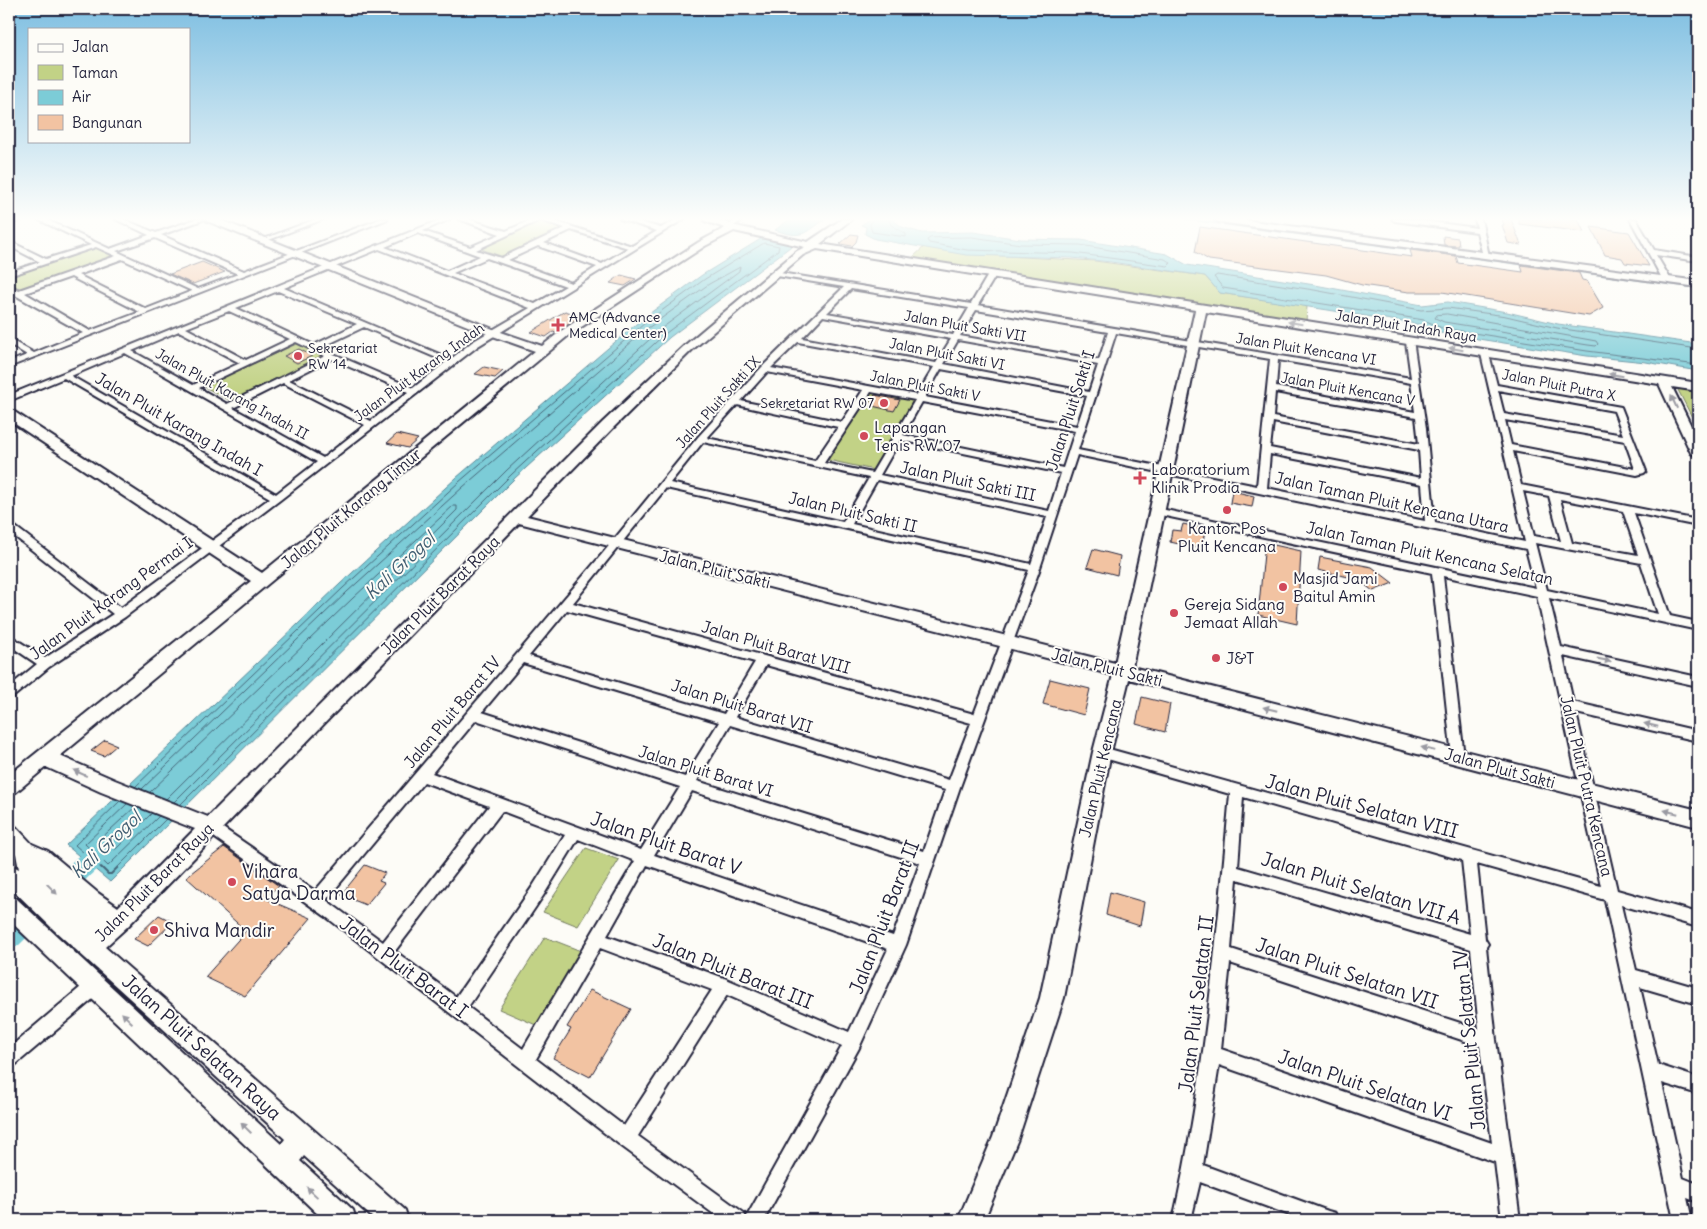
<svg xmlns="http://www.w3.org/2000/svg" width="1707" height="1229" font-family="Delius,sans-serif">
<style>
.green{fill:#c2d286;stroke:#727a60}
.water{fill:#7cccd7;stroke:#588899}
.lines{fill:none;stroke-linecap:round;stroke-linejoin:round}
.shore-far1{stroke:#466679;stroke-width:1}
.shore{stroke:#466679;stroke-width:2}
.stream{stroke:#588899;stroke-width:2}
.river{fill:#7cccd7;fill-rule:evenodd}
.building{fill:#f2c3a2;stroke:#22223b}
.street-casing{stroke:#22223b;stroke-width:4}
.secondary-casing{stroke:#22223b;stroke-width:4}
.street{fill:#fdfcf7;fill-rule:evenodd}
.secondary{fill:#fdfcf7;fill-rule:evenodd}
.oneway{fill:#9a9aa2}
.poi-dot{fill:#d1495b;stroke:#fdfcf7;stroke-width:2}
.labels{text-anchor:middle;stroke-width:4;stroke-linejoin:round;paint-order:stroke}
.far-poi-label{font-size:14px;fill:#22223b;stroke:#fdfcf7;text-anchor:start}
.far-street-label{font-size:14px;fill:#22223b;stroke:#fdfcf7}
.street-label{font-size:16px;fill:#22223b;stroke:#fdfcf7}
.poi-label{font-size:16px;fill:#22223b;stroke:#fdfcf7;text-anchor:start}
.water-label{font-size:18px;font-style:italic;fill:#425e72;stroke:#fdfcf7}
.near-street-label{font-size:19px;fill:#22223b;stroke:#fdfcf7}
.near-poi-label{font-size:19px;fill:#22223b;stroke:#fdfcf7;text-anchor:start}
</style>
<rect width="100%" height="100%" fill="#fdfcf7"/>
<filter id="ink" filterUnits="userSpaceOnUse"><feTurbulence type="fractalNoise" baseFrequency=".02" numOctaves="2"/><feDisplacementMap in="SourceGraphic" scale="10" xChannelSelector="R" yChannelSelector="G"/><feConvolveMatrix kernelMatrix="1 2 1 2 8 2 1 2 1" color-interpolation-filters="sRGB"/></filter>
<g filter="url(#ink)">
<g class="green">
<path d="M537,220L570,231L509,259L476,247Z"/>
<path d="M926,245L987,255L1095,261L1205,276L1220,293L1307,306L1306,323L911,259Z"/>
<path d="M96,246L118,257L23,290L9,283V275Z"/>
<path d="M301,342L330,356L233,402L203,386Z"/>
<path d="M1677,388L1698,391V429Z"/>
<path d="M871,392L914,400L874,470L828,460Z"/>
<path d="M586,848L619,860L578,926L543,912Z"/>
<path d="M545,937L581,951L536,1025L499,1009Z"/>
</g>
<g class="water">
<path d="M790,219H826C804,234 802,239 775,230Z"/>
<path d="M870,219H892L902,227L922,233L973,232L1021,239L1081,240L1167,254L1187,265L1315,285L1422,305L1448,302L1507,312L1558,324L1698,344V371L1646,362L1587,356L1440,333L1423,325L1220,293L1205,276L1111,262L1072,258L966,255L875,239L865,234L866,227L861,225Z"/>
<path d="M764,237L794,244L670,337L515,478L110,882L66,845L340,584L456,478L642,319L702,275Z"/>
</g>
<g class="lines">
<g class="shore-far1">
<path d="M872,219L870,225L872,232L906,237V234L891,225L889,219"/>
<path d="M972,237L1021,244L1080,245L1165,259L1171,263L1168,266L1073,253L967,250L929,243L927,240L930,238Z"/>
<path d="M1447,314L1596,341L1598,344L1596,346L1588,345L1444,322L1435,318L1437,315Z"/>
<path d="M1698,349L1557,328L1506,316L1448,308L1421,310L1314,290L1217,275L1214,277L1223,288L1424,320L1442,328L1587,351L1698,365"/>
<path d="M135,787L343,588L459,482L645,323L705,279L764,243L779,246L778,250L666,333L512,474L180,805"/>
<path d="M142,789L347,592L463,487L648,328L709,284L740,267L739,271L662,328L507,470L174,802"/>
<path d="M150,792L353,598L453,506H457V510L166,799"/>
<path d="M127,804L85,844L108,866L159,816"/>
<path d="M135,807L96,843V846L107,855H110L152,813"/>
<path d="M102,869L75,845L120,801"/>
<path d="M116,869L166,819"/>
</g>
<path class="shore" d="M101,867L108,874H111L118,867"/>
<path class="stream" d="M1186,219L1698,288"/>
<path class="river" d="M106,835L114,838L118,845L114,852L18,946L9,949V920L98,838Z"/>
</g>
<g class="building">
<path d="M1502,219H1511L1521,245L1508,243L1502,225H1504Z"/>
<path d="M1519,219H1578L1584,232L1519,224Z"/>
<path d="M1200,227L1412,257L1410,250L1456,256L1458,263L1523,272L1521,265L1579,273L1582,280L1587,281L1603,308L1589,316L1442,292H1409L1362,285L1326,275L1209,260L1195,252Z"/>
<path d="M1591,227L1629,232L1649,266L1625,263L1622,258L1605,255Z"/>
<path d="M851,234L858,235L856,242L852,246L840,244Z"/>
<path d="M1443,236L1458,238L1459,246L1444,245Z"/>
<path d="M202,262L225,272L193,284L170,274Z"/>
<path d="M621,275L636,279L625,286L610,283Z"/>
<path d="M565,311L581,316L556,333L553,332L546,337L531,332Z"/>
<path d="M299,349L312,356L297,363L284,356Z"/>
<path d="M484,367L503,371L495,378L475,374Z"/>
<path d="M875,395L900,400L894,411L868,405Z"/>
<path d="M397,434L418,439L408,448L387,443Z"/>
<path d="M1232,491L1254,496L1252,507L1230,503Z"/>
<path d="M1183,524L1205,529L1202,549L1170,542L1172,530L1181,531Z"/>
<path d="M1265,543L1301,551L1297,624L1258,615Z"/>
<path d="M1093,549L1120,556L1117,575L1087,567Z"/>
<path d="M1320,557L1372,567L1393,583L1373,591L1357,579L1318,570Z"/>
<path d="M1050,679L1090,689L1084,715L1043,704Z"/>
<path d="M1142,697L1170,704L1165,732L1136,724Z"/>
<path d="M105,740L117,745L104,756L91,751Z"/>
<path d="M224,847L279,886L264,898L311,918L245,996L205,977L246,931L186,877Z"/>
<path d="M365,865L385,873L379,881L384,883L366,905L341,895Z"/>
<path d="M1110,892L1144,902L1140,926L1106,915Z"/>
<path d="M159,915L173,922L148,946L134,939Z"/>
<path d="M590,990L631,1009L590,1077L553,1058L571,1029L567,1027Z"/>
</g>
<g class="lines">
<defs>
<g id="street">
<path d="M37,219H45L110,249L149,235L115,219H123L156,233L196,219H205L161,235L244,271L380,219H388L9,367V362L27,355L9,344V339L34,353L83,333L15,295L9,290V285L19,290L116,256L96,247L9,276V272L40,262L9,246V241L46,259L91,245ZM155,238L238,274L198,289L116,251ZM122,259L192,291L146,309L78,275ZM71,277L140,312L90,331L25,293Z"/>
<path d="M316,219H324L266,241L261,240Z"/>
<path d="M442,219H450L423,231L470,247L500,234L459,219H468L506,231L533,219H548L632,246L657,231L620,219H629L661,228L677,219H684L478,346L280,500L125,617L49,667L13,697L9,699V687L37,664L9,645V635L45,658L113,614L9,532V524L13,525L121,608L270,498L64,378L9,401V395ZM540,220L565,228L501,258L476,250ZM571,230L628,248L602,264L544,243ZM418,233L480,256L447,271L385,247ZM538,246L597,267L571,283L508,260ZM379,249L530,308L472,342L451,359L284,288ZM487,258L566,286L535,304L453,273ZM278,291L357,324L314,345L236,308ZM229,311L290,339L246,360L186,328ZM364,327L446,362L413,388L320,348ZM179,331L240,363L193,385L132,351ZM296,342L325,356L227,404L199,388ZM125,353L317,462L276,494L71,376ZM331,359L408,392L371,421L289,380ZM283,383L365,425L323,458L233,408Z"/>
<path d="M737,219H744L735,225H731V223Z"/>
<path d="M1392,219H1408L1477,228L1475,219H1481L1489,256L1486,258L1483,256L1477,232L1395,221Z"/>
<path d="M1630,219H1636L1654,250L1698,257V261L1656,255L1671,280L1664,282Z"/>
<path d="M1690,219H1696L1698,222V228L1696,227Z"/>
<path d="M774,272L971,304L988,275L992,273L996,275L978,305L1411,378L1406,342L1413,340L1426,428L1435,523L1525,542L1481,354L1482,352L1489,354L1497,385L1621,407L1646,471L1644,473L1637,475L1513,451L1521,485L1698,520V526L1634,513L1670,616L1698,622V630L1549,598L1561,647L1698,677V686L1563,656L1573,702L1698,731V741L1576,713L1617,890L1698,913V927L1621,905L1636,970L1698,988V1004L1640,987L1658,1065L1698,1078V1094L1662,1083L1683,1178L1698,1184V1202L1687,1198L1692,1220H1674L1605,900L1477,864L1485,939L1488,944L1486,947L1496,1040L1520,1220H1502L1495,1162L1219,1065L1203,1165L1328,1211L1335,1213L1337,1220H1303L1200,1182L1191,1220H1173C1205,1079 1217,937 1230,794L1097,756L1096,752L1097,748L1102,747L1601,886L1537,596L1443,576L1464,757L1463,761L1458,762L1453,761L1452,757L1432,573L1156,514L1151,511L1156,508L1536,588L1526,549L1077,455L1040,568L960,787L906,945L859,1048L764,1220H722L620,1145L325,916L204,830L202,826L204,822L209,820L214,822L315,891L603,553L698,437L762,367L844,287L777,276L773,274ZM851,289L969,308L953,335L827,313ZM976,310L1108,332L1099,360L960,336ZM823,316L951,339L936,363L802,338ZM1116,333L1270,359L1257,486L1078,450ZM958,340L1098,365L1089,392L944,364ZM798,342L934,367L917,395L771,368ZM1278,360L1411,383L1415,412L1276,387ZM941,369L1087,396L1077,426L925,397ZM767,372L863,390L842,422L741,401ZM1498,390L1614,411L1623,435L1504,414ZM871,392L915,400L872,473L824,463ZM1275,392L1416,417L1419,444L1273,417ZM922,402L1075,431L1063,468L903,435ZM737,405L838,427L815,461L707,438ZM1505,420L1625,441L1635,469L1511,445ZM1273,422L1419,450L1421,478L1270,448ZM900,440L1061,473L1049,511L880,475ZM703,442L869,478L843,522L670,483ZM1270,454L1422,484L1425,521L1267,488ZM877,480L1047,517L1031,564L852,524ZM666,488L1029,570L974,714L573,603ZM1523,491L1549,496L1561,541L1534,536ZM1560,499L1623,511L1638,555L1572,543ZM1535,543L1641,563L1658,614L1547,590ZM567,610L755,662L724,714L529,656ZM523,663L719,722L685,777L482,712ZM766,665L971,723L949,780L735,717ZM476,720L680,787L641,850L432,773ZM730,725L945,790L924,851L697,781ZM424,782L489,806L383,942L326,900ZM692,791L920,863L893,936L654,855ZM1243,797L1462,860L1470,934L1238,867ZM502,811L565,835L533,886L456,997L395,951ZM578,839L635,861L523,1049L468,1007L543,896ZM647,865L888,949L849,1032L724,978L607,936ZM1237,879L1471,949L1479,1029L1231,949ZM600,948L712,990L624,1126L536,1059ZM1230,963L1480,1046L1492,1143L1221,1049ZM727,995L842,1046L746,1218L744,1213L638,1136Z"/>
<path d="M94,979L100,981L102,987L100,993L15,1065L9,1067V1048L88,981Z"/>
</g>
<g id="secondary">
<path d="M9,219H25L9,225Z"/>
<path d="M206,219H218L498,331L542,346L561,331L699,242L725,228L705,221L704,219H716L736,226L808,242L842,219H852L820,244L1698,383V391L1672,387L1698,440V457L1691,453L1659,384L1206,312L1132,667L1698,810V827L1129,679L1111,752L1064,998L1018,1139L984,1220H958L993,1137L1040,998L1093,752L1113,675L519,523L127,927L105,947L405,1210L408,1220H375L304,1156L300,1161L353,1210L356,1220H324L9,920V896L17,899L281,1144L285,1139L54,930L9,886V864L19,869L16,854L9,847V824L16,827L32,844L48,851L98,893L118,907L195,829L101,792L46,767L16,792L9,794V775L251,581L9,420V410L13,411L262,573L535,351L490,335L207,221ZM734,231L805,247L797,251L684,346L603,422L208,817L115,780L60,756L569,335L705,246ZM817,249L1195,310L1115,663L527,516L613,428L692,350L803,255Z"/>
<path d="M1214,219H1238L1698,281V287L1219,222Z"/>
</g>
</defs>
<use href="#street" class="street-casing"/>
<use href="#secondary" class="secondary-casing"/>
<use href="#street" class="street"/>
<use href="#secondary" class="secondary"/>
</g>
<defs><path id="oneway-solid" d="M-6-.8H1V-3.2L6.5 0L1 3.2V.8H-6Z" transform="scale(1.25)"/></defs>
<g class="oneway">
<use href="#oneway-solid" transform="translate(1295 323) rotate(-171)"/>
<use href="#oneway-solid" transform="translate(1456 349) rotate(-171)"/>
<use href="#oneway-solid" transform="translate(1616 375) rotate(-171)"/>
<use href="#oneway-solid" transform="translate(1674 402) rotate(-115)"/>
<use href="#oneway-solid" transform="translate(1604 660) rotate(12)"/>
<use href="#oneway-solid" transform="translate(1270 709) rotate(-166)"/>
<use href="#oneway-solid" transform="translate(1651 725) rotate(-167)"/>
<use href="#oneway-solid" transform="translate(1428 749) rotate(-165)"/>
<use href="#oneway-solid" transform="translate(80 773) rotate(-156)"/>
<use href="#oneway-solid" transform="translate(1671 812) rotate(-166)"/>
<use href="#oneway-solid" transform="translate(52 889) rotate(45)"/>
<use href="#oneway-solid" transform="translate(127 1018) rotate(-136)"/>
<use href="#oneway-solid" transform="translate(246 1128) rotate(-135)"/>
<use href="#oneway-solid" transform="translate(312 1192) rotate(-137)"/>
</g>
</g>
<linearGradient id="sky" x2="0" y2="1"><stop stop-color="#7dbee1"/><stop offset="0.56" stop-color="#fefefb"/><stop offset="1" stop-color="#fefefb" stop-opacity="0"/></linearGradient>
<rect width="1707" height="391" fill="url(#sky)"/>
<g class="poi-dot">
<path d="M555.5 317.5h5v5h5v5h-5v5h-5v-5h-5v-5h5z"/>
<circle cx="298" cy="356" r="5"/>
<circle cx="884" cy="403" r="5"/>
<circle cx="864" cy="436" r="5"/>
<path d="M1137.5 470.5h5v5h5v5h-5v5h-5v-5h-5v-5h5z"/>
<circle cx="1227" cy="510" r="5"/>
<circle cx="1283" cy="587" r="5"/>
<circle cx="1174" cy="613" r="5"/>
<circle cx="1216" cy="658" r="5"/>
<circle cx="232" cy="882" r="5"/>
<circle cx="154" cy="930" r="5"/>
</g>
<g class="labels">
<g class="far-poi-label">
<text x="569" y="322">AMC (Advance<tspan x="569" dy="16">Medical Center)</tspan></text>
<text x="308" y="353">Sekretariat<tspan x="308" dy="16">RW 14</tspan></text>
<text x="874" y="408" text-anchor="end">Sekretariat RW 07</text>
</g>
<g class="far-street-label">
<text transform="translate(965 326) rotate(10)" y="5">Jalan Pluit Sakti VII</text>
<text transform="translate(1406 326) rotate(9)" y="5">Jalan Pluit Indah Raya</text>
<text transform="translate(1306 349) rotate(9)" y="5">Jalan Pluit Kencana VI</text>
<text transform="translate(947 354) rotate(11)" y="5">Jalan Pluit Sakti VI</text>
<text transform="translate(419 372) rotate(-36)" y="5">Jalan Pluit Karang Indah</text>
<text transform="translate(1559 385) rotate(11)" y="5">Jalan Pluit Putra X</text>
<text transform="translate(925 386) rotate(11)" y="5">Jalan Pluit Sakti V</text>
<text transform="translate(1348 389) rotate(10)" y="5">Jalan Pluit Kencana V</text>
<text transform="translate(232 394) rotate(29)" y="5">Jalan Pluit Karang Indah II</text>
<text transform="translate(718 402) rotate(-48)" y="5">Jalan Pluit Sakti IX</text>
</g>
<g class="street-label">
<text transform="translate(1070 410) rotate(-72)" y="6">Jalan Pluit Sakti I</text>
<text transform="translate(179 424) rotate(30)" y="6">Jalan Pluit Karang Indah I</text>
<text transform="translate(968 481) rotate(12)" y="6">Jalan Pluit Sakti III</text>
<text transform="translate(1392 502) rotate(12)" y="6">Jalan Taman Pluit Kencana Utara</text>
<text transform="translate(351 508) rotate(-40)" y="6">Jalan Pluit Karang Timur</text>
<text transform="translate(853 512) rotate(13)" y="6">Jalan Pluit Sakti II</text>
<text transform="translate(1430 553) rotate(12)" y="6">Jalan Taman Pluit Kencana Selatan</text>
<text transform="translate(715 569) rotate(14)" y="6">Jalan Pluit Sakti</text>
<text transform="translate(440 595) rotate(-45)" y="6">Jalan Pluit Barat Raya</text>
<text transform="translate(111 598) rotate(-36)" y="6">Jalan Pluit Karang Permai I</text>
<text transform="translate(776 647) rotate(16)" y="6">Jalan Pluit Barat VIII</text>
<text transform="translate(1107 667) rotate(14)" y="6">Jalan Pluit Sakti</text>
<text transform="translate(742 706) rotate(17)" y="6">Jalan Pluit Barat VII</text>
<text transform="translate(452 712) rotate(-50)" y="6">Jalan Pluit Barat IV</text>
<text transform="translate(1100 768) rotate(-77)" y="6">Jalan Pluit Kencana</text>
<text transform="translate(1500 768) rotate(15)" y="6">Jalan Pluit Sakti</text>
<text transform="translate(706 771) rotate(17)" y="6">Jalan Pluit Barat VI</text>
<text transform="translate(1587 786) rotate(77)" y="6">Jalan Pluit Putra Kencana</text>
<text transform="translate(154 882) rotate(-45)" y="6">Jalan Pluit Barat Raya</text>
</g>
<g class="poi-label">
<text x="874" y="433">Lapangan<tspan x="874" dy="18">Tenis RW 07</tspan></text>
<text x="1151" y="475">Laboratorium<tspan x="1151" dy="18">Klinik Prodia</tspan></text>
<text x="1227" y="534" text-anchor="middle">Kantor Pos<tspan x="1227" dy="18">Pluit Kencana</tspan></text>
<text x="1293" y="584">Masjid Jami<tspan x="1293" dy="18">Baitul Amin</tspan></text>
<text x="1184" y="610">Gereja Sidang<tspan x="1184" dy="18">Jemaat Allah</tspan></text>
<text x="1226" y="664">J&amp;T</text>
</g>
<g class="water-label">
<text transform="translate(400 566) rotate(-43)" y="6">Kali Grogol</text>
<text transform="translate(106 845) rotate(-43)" y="6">Kali Grogol</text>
</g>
<g class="near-street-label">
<text transform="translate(1362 806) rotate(15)" y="7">Jalan Pluit Selatan VIII</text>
<text transform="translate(666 843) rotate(19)" y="7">Jalan Pluit Barat V</text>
<text transform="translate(1361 888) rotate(17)" y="7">Jalan Pluit Selatan VII A</text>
<text transform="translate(884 917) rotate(-69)" y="7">Jalan Pluit Barat II</text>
<text transform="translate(404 967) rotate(37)" y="7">Jalan Pluit Barat I</text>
<text transform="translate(733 971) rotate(22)" y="7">Jalan Pluit Barat III</text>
<text transform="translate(1347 973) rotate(18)" y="7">Jalan Pluit Selatan VII</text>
<text transform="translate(1196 1004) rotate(-83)" y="7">Jalan Pluit Selatan II</text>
<text transform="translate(1469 1040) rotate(-96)" y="7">Jalan Pluit Selatan IV</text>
<text transform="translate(202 1047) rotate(42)" y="7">Jalan Pluit Selatan Raya</text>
<text transform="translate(1365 1085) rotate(19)" y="7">Jalan Pluit Selatan VI</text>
</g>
<g class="near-poi-label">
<text x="242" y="878">Vihara<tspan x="242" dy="22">Satya Darma</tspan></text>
<text x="164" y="937">Shiva Mandir</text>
</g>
</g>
<rect width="1707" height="1229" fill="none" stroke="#fdfcf7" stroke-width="30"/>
<rect x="15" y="15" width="1677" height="1199" fill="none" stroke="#22223b" stroke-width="2" filter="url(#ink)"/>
<rect x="28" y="28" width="162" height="115" fill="#fdfcf7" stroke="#a5a5ac"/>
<rect x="38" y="44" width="25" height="8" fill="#fdfcf7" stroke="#a5a5ac"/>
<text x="72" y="52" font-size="15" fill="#22223b">Jalan</text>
<rect x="38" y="65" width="25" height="15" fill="#c2d286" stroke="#a5a5ac"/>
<text x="72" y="78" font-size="15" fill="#22223b">Taman</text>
<rect x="38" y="90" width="25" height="15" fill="#7cccd7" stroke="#a5a5ac"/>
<text x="72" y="102" font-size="15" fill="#22223b">Air</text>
<rect x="38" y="115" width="25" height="15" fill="#f2c3a2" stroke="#a5a5ac"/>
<text x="72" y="128" font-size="15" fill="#22223b">Bangunan</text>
</svg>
